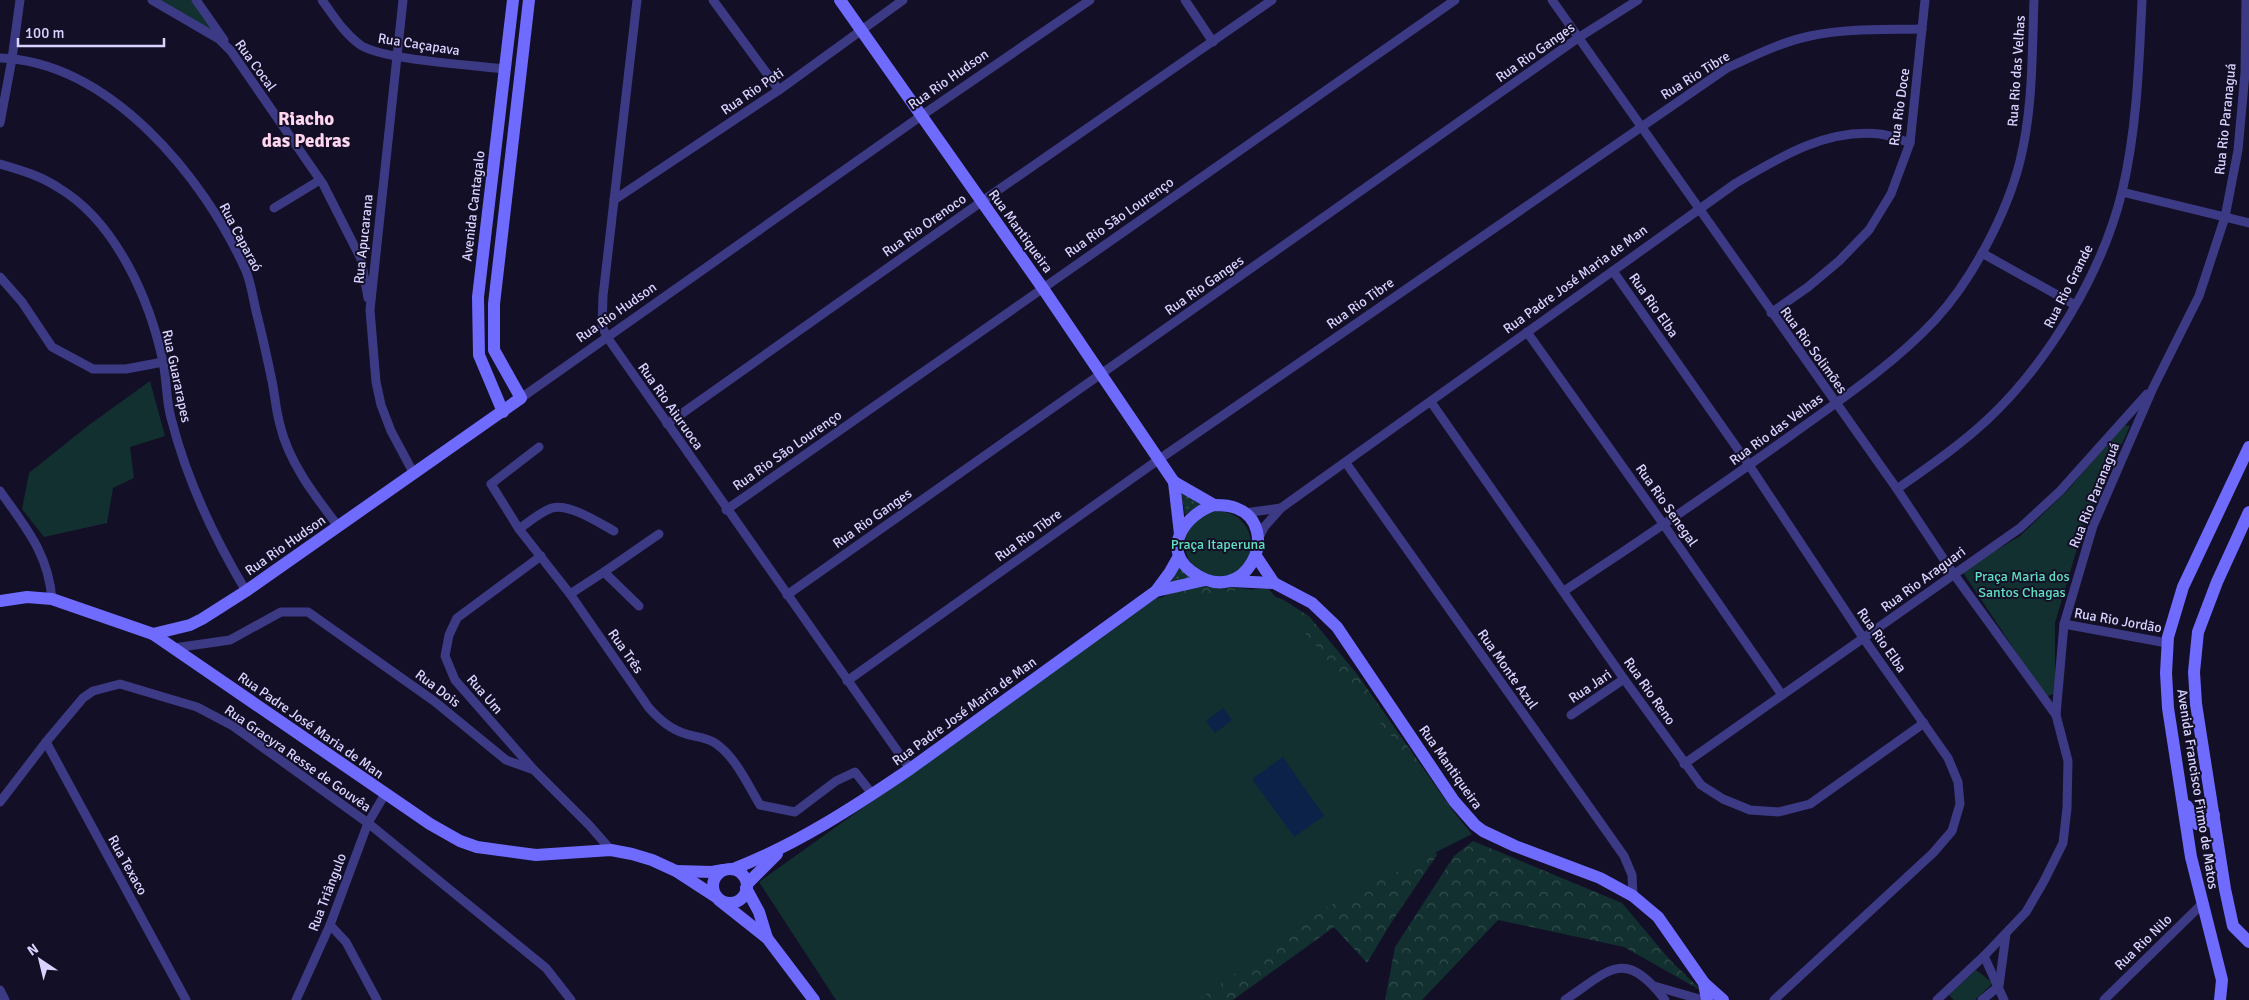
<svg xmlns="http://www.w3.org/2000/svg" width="2249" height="1000" font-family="Signika,sans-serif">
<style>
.grass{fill:url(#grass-dots)}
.forest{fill:url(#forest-crowns)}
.green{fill:#12302f}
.water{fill:#0c2248}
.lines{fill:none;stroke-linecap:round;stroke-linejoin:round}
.street{stroke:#3d3a85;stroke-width:9}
.secondary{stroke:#6f6bff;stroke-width:12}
.labels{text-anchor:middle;stroke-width:4;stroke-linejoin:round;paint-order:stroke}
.street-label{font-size:14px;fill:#d9d4ff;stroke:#130f26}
.park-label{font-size:14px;fill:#5fe0c0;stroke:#130f26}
.district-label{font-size:19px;font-weight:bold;fill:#ffd6f0;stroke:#130f26}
</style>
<defs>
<pattern id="grass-dots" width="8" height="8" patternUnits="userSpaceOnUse" patternTransform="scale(1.25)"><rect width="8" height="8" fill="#12302f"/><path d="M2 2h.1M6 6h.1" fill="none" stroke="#344d4e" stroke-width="1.8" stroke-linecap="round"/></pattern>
<pattern id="forest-crowns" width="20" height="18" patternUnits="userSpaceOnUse" patternTransform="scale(1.25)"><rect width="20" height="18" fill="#12302f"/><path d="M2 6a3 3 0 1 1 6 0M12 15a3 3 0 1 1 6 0" fill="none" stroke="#344d4e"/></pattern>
</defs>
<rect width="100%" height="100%" fill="#130f26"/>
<g class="grass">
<path d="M1181,489L1203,503L1185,515Z"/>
<path d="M1180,563L1193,578L1170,584Z"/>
</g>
<g class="forest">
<path d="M1201,584L1249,589L1282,599L1309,616L1357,674L1456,815L942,751L1166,595Z"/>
<path d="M1421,814L1437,855L1391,923L1367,963L1334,927L1233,1000H1165Z"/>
<path d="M1473,841L1622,903L1670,960L1702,991L1624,947L1498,920L1422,1000H1385L1395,947L1454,856Z"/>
</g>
<g class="green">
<path d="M156,0H193L214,32Z"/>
<path d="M150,381L165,436L130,447L134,478L113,488L107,523L44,537L22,509L29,473L89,425Z"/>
<path d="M2123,425L2130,426L2082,532L2055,623V693L2046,697L1962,571L2020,536L2068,490Z"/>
<circle cx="1218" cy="544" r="33"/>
<path d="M1268,588L1472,834L1327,907L1198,1000H836L759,882L1156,598Z"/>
<path d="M1976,970L1993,983L1975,1000H1954L1949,995Z"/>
</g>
<g class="water">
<path d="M1223,708L1232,720L1215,733L1206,721Z"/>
<path d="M1283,757L1324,816L1294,837L1252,779Z"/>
</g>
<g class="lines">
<g class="street">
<path d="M152,0L219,39L231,51L323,184L361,259L368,298"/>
<path d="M196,0L224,40"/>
<path d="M322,0C333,15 343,32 359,44C380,60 473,65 505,69"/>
<path d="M403,0L370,310L376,382L381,405L391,431L414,474"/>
<path d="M637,0L603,296L602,326L607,337L910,769"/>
<path d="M713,0L779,90"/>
<path d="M1185,0L1213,42"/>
<path d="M1552,0L1897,489L1953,573L2056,715"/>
<path d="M0,58C110,62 204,177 246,271C251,283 253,298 256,311C262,334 267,357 272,381C275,396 276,411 280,425C289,463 315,496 338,526"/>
<path d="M0,123L12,59L20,0"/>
<path d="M0,164C21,170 41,176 59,188C116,222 150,300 163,362C167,381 166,400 171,418C187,481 213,536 246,591"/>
<path d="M2122,192L2249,223"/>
<path d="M614,200L779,90L903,0"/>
<path d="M274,208L320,180"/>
<path d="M1982,253L2075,305"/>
<path d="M1613,271L1749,465L1864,639L1948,758L1958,782L1960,804L1952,831L1933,853L1774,1000"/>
<path d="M0,277L22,302L52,347L93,369H126L163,362"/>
<path d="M1771,313L1808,287L1839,261L1869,230L1891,194L1910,143L1925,0"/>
<path d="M1527,332L1664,525L1782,695"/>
<path d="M521,398L921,116L1090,0"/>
<path d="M1431,402L1624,679L1701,785L1723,799L1750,810L1779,812L1810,804L1924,723"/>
<path d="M667,424L981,202L1272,0"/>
<path d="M539,447L491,484L519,529L570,594L649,708C660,720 670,729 686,734C696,737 706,737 715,743C735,756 748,785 760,805L795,812L836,781L855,772L873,795"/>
<path d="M1346,463L1624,856L1632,875L1633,896"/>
<path d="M1897,489C1928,467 1959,446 1987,420C2048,363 2102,273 2122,192C2137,129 2139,64 2142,0"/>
<path d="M0,491C26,528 48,553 52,599"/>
<path d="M726,510L1455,0"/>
<path d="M1244,513L1281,508"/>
<path d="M519,529C529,522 540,512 552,508C569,503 599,523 614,531"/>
<path d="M1257,541L1265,526L1281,508L1736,183C1780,157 1827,128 1880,134C1890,135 1901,140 1910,143"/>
<path d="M541,556L457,618L449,635L445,656L455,680L534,770L589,825L611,850"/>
<path d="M604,572L659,534"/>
<path d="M1564,591C1640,541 1716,489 1790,436C1840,400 1893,365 1935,320C1972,280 2007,213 2020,161C2033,109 2032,53 2034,0"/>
<path d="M570,594L604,572L639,606"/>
<path d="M787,595L1578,38L1638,0"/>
<path d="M2064,624L2167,643"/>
<path d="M174,648L230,640L281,612H308L434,701L506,760L534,770"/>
<path d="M847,681L1158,460L1727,68C1754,56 1781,42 1810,36C1846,28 1886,30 1922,29"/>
<path d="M1571,715L1624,679"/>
<path d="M46,742L186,1000"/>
<path d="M1684,764L2020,528L2060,491L2147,394"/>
<path d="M0,802L46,742L83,698L93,691L120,684L197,707L233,726L368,823L546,968L571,1000"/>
<path d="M330,925L346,942L377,1000"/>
<path d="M1984,956L2004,1000"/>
<path d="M1654,986L1703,1000"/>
<path d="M0,990L5,1000"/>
<path d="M296,1000L330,925L368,823L385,794"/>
<path d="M1565,1000C1610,970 1624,947 1665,1000"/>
<path d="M1937,1000L1984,956L2026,912L2044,881L2063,843L2067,808L2068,761L2056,715L2064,624L2093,526L2153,388L2199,296L2225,217L2238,150L2245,73L2246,0"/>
<path d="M1982,1000L1999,986L2006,934"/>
<path d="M2104,1000L2202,904"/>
</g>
<g class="secondary">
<path d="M840,0L1042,287L1174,482L1214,505"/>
<path d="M503,412L479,355L478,297L513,0"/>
<path d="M1174,482L1180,534"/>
<path d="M1214,505C1221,505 1229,505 1236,508C1284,526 1246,613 1191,571C1161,548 1186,514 1214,505Z"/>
<path d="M2249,512L2217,582L2198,632L2194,672L2196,704L2225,889L2233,926L2249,942"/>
<path d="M1256,556L1274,583"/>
<path d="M1232,581L1274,583L1312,603L1337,627L1454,801L1475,825L1483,831L1515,846L1600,878L1633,896L1658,917L1704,983L1723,1000"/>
<path d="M1156,591L1205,580"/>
<path d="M0,601L27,597L52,599L153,634L430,824L460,841L477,847L536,855L611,850L632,854L652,860L676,871L716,897"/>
<path d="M153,634L190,625L202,619L246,591L521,398L494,350V304L529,0"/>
<path d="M2187,806L2197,824H2203L2214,815"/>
<path d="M733,869C796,845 854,807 910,769L1156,591L1170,572L1179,556"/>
<circle cx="730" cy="886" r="17"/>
<path d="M676,871L712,872L723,870"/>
<path d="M747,884L777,854"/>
<path d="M746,888L759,912L767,938"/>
<path d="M719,900L767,938L814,1000"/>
<path d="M1704,983L1707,1000"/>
<path d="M2220,1000L2222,980L2191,857L2168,708L2166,673L2168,637L2183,587L2249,447"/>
</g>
</g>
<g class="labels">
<g class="street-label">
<text transform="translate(419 44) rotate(9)" y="5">Rua Caçapava</text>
<text transform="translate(1535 52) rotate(-35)" y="5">Rua Rio Ganges</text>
<text transform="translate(256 65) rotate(54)" y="5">Rua Cocal</text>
<text transform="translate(2016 71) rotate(-86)" y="5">Rua Rio das Velhas</text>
<text transform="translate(1695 75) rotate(-32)" y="5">Rua Rio Tibre</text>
<text transform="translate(948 79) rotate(-35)" y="5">Rua Rio Hudson</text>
<text transform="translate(752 91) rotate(-34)" y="5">Rua Rio Poti</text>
<text transform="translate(1899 107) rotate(-82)" y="5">Rua Rio Doce</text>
<text transform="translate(2225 119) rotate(-84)" y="5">Rua Rio Paranaguá</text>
<text transform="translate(473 206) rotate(-83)" y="5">Avenida Cantagalo</text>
<text transform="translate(1119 217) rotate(-35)" y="5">Rua Rio São Lourenço</text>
<text transform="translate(924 225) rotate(-35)" y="5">Rua Rio Orenoco</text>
<text transform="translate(1021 231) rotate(54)" y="5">Rua Mantiqueira</text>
<text transform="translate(241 237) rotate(62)" y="5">Rua Caparaó</text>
<text transform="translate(363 239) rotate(-84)" y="5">Rua Apucarana</text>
<text transform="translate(1575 279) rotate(-36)" y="5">Rua Padre José Maria de Man</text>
<text transform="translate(1204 285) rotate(-35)" y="5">Rua Rio Ganges</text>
<text transform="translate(2068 286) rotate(-63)" y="5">Rua Rio Grande</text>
<text transform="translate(1360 303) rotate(-35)" y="5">Rua Rio Tibre</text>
<text transform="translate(1654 305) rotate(55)" y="5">Rua Rio Elba</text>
<text transform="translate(616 312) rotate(-35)" y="5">Rua Rio Hudson</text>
<text transform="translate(1814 350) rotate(54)" y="5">Rua Rio Solimões</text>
<text transform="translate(177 376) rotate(78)" y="5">Rua Guararapes</text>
<text transform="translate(671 406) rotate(55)" y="5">Rua Rio Aiuruoca</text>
<text transform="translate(1776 429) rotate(-36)" y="5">Rua Rio das Velhas</text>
<text transform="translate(787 450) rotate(-35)" y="5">Rua Rio São Lourenço</text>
<text transform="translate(2094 495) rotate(-68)" y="5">Rua Rio Paranaguá</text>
<text transform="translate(1667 505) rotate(55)" y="5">Rua Rio Senegal</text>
<text transform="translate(872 518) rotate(-35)" y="5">Rua Rio Ganges</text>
<text transform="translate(1028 535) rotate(-36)" y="5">Rua Rio Tibre</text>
<text transform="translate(285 545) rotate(-35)" y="5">Rua Rio Hudson</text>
<text transform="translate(1923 579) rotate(-36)" y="5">Rua Rio Araguari</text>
<text transform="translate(2118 620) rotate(10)" y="5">Rua Rio Jordão</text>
<text transform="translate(1882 640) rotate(55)" y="5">Rua Rio Elba</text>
<text transform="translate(626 651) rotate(55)" y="5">Rua Três</text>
<text transform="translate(1508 669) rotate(55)" y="5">Rua Monte Azul</text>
<text transform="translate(1590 686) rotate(-34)" y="5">Rua Jari</text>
<text transform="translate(438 688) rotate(37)" y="5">Rua Dois</text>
<text transform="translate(1650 691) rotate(55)" y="5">Rua Rio Reno</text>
<text transform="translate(485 694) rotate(49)" y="5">Rua Um</text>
<text transform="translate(964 711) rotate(-36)" y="5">Rua Padre José Maria de Man</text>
<text transform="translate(311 725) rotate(35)" y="5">Rua Padre José Maria de Man</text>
<text transform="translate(298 758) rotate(35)" y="5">Rua Gracyra Resse de Gouvêa</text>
<text transform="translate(1451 767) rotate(55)" y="5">Rua Mantiqueira</text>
<text transform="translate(2198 789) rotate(81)" y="5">Avenida Francisco Firmo de Matos</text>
<text transform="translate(128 865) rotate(61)" y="5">Rua Texaco</text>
<text transform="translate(327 892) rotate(-69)" y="5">Rua Triângulo</text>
<text transform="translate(2143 942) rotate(-44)" y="5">Rua Rio Nilo</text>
</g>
<g class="park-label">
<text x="1218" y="549">Praça Itaperuna</text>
<text x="2022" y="581">Praça Maria dos<tspan x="2022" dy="16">Santos Chagas</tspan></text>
</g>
<g class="district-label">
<text x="306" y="125">Riacho<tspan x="306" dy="22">das Pedras</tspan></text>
</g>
</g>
<g transform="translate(40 960) rotate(325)" stroke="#130f26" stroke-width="4" paint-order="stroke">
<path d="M0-4L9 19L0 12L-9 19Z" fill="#d9d4ff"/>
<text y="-8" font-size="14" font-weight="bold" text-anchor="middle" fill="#d9d4ff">N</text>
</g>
<path d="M18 38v8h146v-8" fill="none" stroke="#d9d4ff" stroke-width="2.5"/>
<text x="25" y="38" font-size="15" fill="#d9d4ff" stroke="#130f26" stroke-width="4" paint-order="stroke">100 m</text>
</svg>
